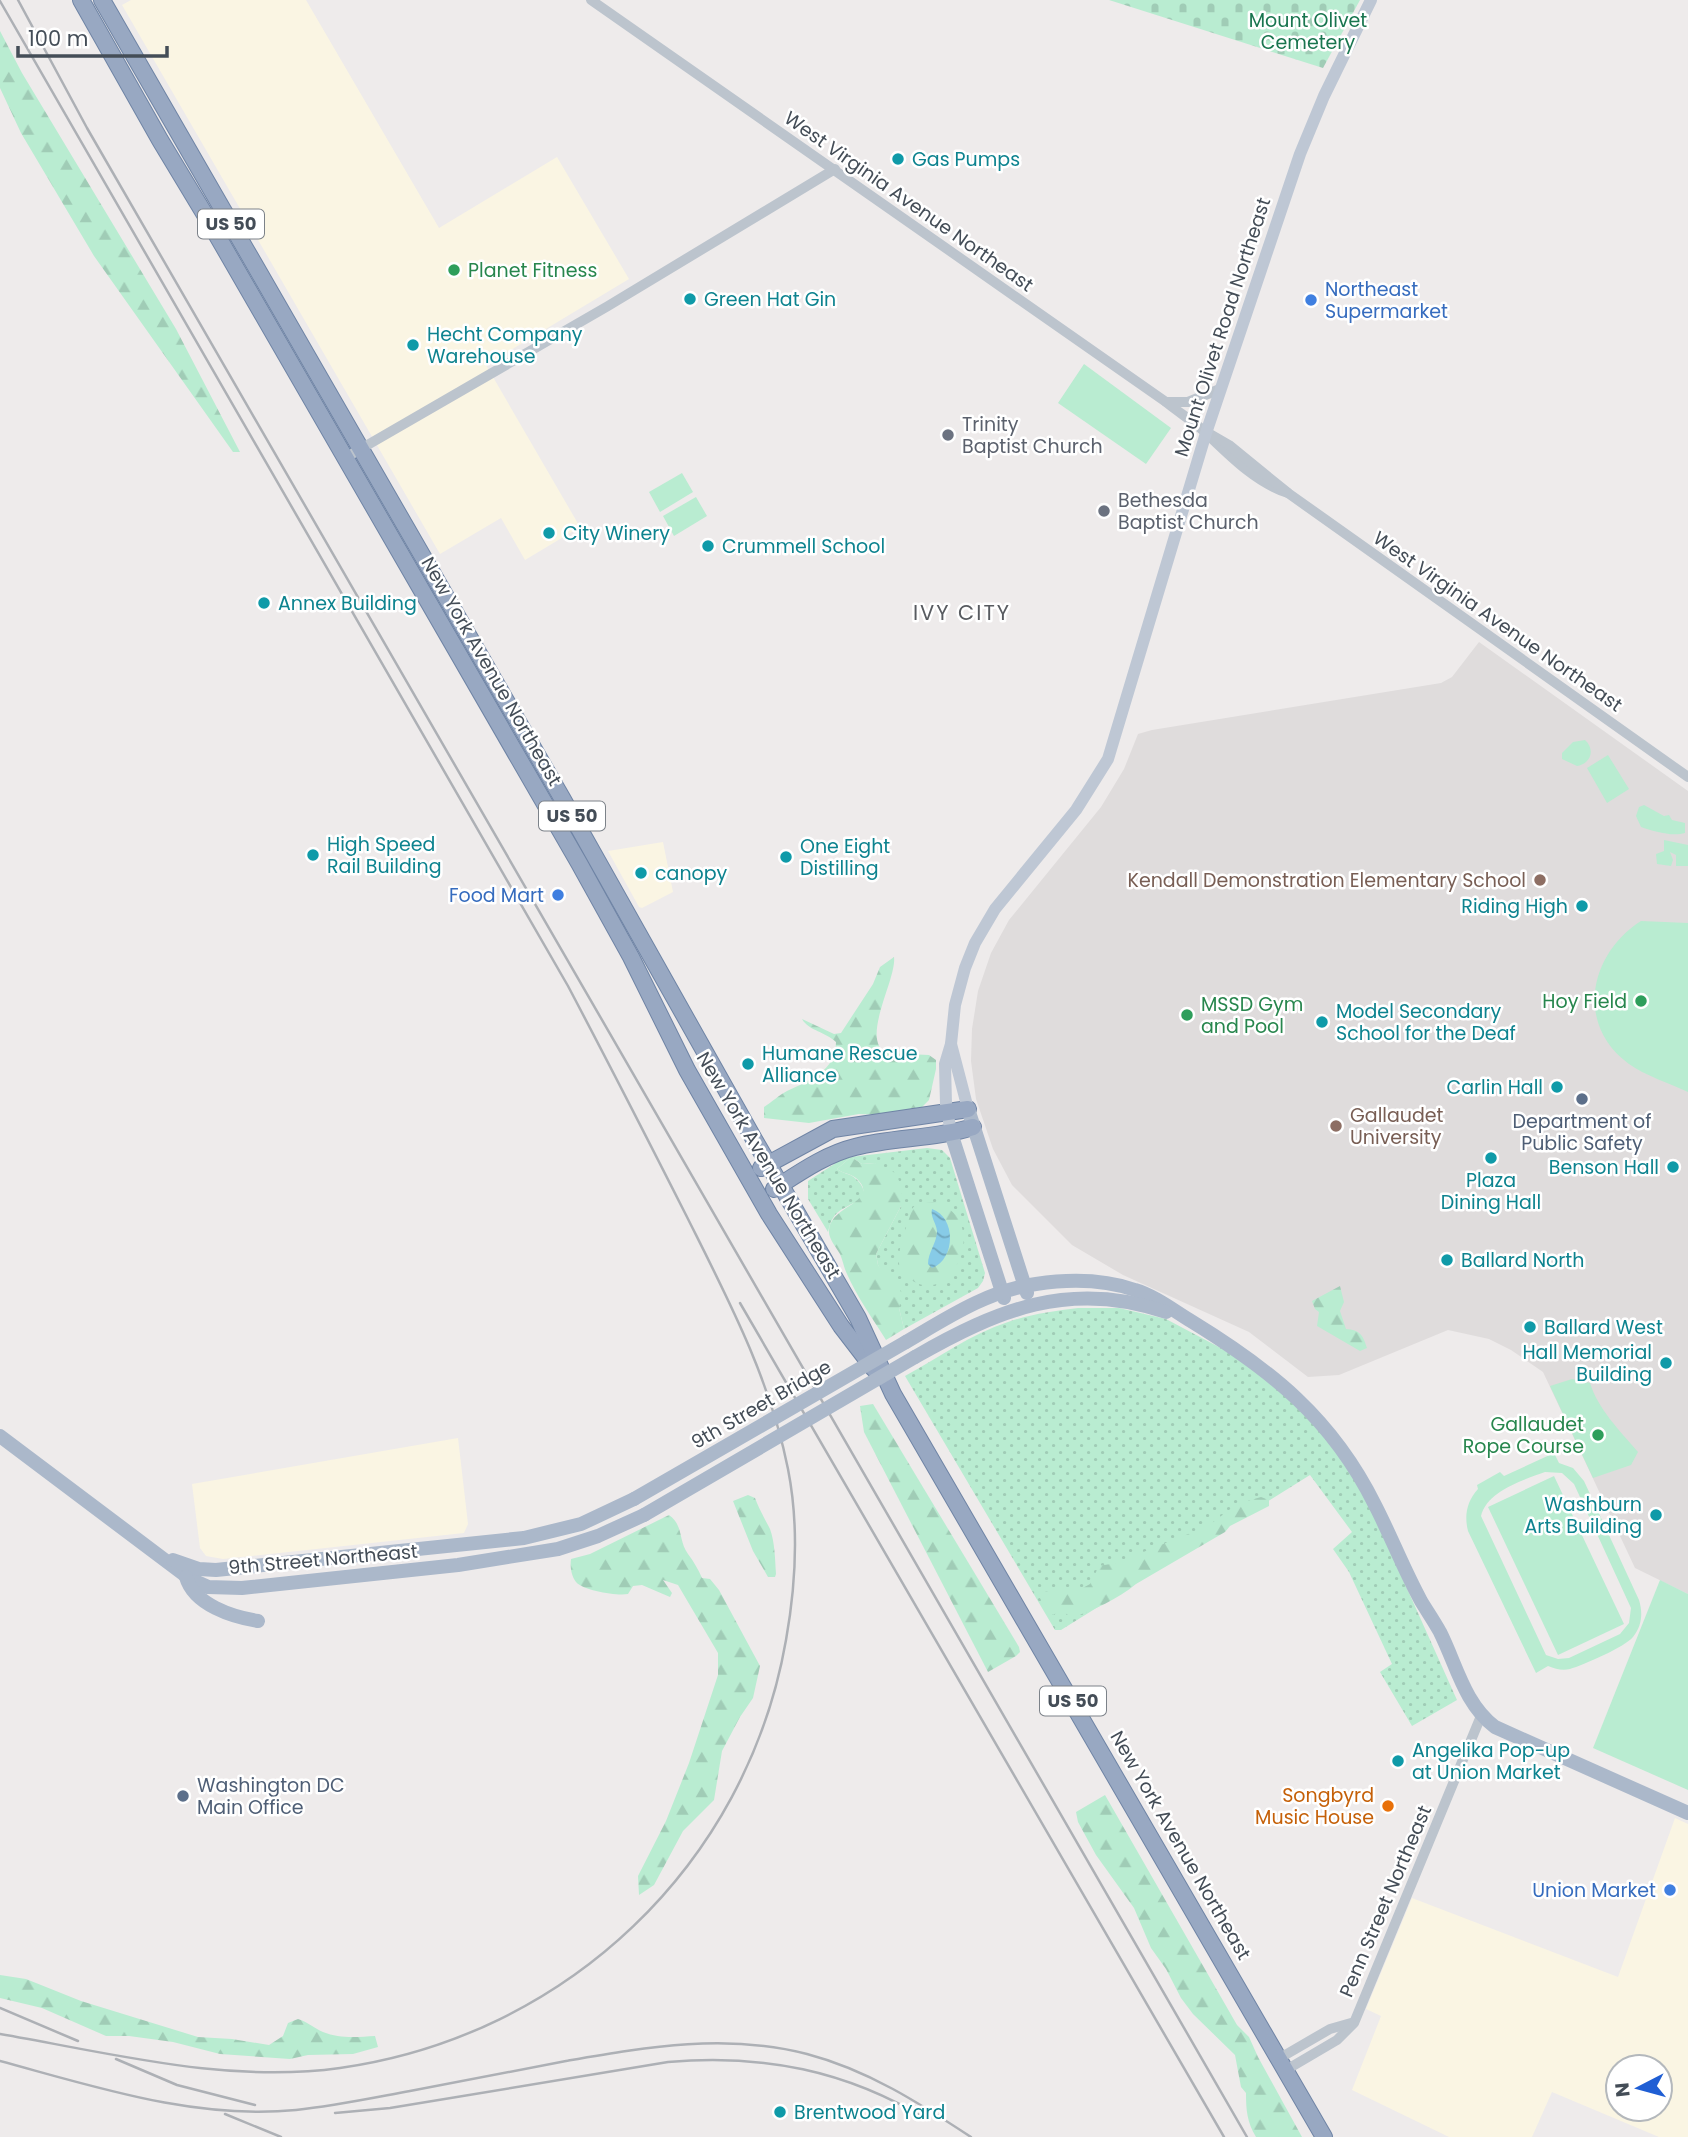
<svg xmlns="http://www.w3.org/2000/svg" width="1688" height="2137" font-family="Poppins,sans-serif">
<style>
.commercial{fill:#faf5e3;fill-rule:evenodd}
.education{fill:#dfdcdc}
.grass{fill:url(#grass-dots)}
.forest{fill:url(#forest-firs)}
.cemetery{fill:url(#cemetery-stones)}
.park{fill:#b9ecd1;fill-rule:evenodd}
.water{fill:url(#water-waves)}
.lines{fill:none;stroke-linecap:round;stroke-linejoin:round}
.trunk-casing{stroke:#6f84a5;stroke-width:18}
.tertiary{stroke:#bcc4cd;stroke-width:10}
.secondary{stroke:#bec7d4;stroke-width:12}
.primary{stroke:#abb8ca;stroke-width:14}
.trunk{stroke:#98a8c2;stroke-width:16}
.rail{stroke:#adb0b5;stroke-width:2.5}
.primary-bridge{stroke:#abb8ca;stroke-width:14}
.culture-dot{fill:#0f9aa8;stroke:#fff;stroke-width:2.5}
.leisure-dot{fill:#2e9e5b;stroke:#fff;stroke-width:2.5}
.shop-dot{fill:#3f7fe0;stroke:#fff;stroke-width:2.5}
.worship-dot{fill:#6b7280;stroke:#fff;stroke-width:2.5}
.education-dot{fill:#8d6e63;stroke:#fff;stroke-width:2.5}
.service-dot{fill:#5c6f8a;stroke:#fff;stroke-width:2.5}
.food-dot{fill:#e8710a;stroke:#fff;stroke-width:2.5}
.labels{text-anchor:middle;stroke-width:5;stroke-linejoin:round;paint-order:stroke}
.shield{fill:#fff;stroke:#7c8289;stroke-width:2}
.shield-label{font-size:18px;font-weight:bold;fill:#444d57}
.park-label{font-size:19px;fill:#19754f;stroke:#fff}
.culture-label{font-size:19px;fill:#0d838f;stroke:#fff;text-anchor:start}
.street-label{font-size:19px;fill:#444d57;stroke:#fff}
.leisure-label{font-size:19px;fill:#27864d;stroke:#fff;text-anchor:start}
.shop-label{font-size:19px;fill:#366cbe;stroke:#fff;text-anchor:end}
.worship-label{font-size:19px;fill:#5b616d;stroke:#fff;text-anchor:start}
.education-label{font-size:19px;fill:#785e54;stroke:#fff;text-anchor:end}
.service-label{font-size:19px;fill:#4e5e75;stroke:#fff}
.food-label{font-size:19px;fill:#c56008;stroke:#fff;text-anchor:end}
.neighbourhood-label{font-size:21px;letter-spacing:2px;fill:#585b60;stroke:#fff}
</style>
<defs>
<pattern id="grass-dots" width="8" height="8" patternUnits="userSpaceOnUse" patternTransform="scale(1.75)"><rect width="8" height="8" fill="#b9ecd1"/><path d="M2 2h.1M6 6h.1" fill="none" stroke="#a0ccb6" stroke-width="1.8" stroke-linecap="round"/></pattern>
<pattern id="forest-firs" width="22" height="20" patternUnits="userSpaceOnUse" patternTransform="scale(1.75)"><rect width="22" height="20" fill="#b9ecd1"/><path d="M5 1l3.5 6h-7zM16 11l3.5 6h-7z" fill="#a0ccb6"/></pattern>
<pattern id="cemetery-stones" width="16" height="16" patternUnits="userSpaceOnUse" patternTransform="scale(1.75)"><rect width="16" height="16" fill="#b9ecd1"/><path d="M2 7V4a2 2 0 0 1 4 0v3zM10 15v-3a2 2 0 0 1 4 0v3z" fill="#a0ccb6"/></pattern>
<pattern id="water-waves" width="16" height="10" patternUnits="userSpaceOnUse" patternTransform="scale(1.75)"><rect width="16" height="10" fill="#87cbe7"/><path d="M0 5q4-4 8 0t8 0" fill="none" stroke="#70a7be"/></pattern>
</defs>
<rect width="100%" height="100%" fill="#eeebeb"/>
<g class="commercial">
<path d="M131,0H306L439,228L557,157L629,279L486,365L580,527L525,560L501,518L440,554L122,5Z"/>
<path d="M663,842L673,892L642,908L639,907L608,851Z"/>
<path d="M458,1438L468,1524L464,1533L223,1559L206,1556L200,1548L192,1484Z"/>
<path d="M1675,1818L1688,1824V2137H1659L1552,2092L1532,2137H1449L1352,2090L1381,2016L1366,2009L1412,1898L1618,1977ZM1618,2067H1660V2109H1618Z"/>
</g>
<path class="education" d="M1479,642L1688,791V1594L1635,1568L1543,1372L1511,1350L1489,1339L1448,1330L1339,1375L1308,1377L1249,1332L1123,1275L1072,1245L1012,1185L993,1149L976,1099L971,1061L972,1029L978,991L991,953L1009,920L1101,807L1124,769L1138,734L1152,730L1441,683L1452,677Z"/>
<g class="grass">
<path d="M927,1148L942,1150L950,1158L985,1273L983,1281L978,1288L904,1329L899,1308L878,1265L876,1254L901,1206L875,1163L862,1164L851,1157L837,1169C843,1174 850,1173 856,1179C877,1199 848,1203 837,1213C831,1219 830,1224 828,1232L808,1199V1181L839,1161L851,1157Z"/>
<path d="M1078,1308H1119L1166,1319L1232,1354L1274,1384L1319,1430L1345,1464L1370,1506L1457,1700L1412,1726L1380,1672L1392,1664L1349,1572L1333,1549L1352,1532L1310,1475L1061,1630H1055L905,1376C938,1358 971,1334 1008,1322C1031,1314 1054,1311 1078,1308Z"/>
</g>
<g class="forest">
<path d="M0,31L22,73L176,329L240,452H233L94,256L21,133L0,88Z"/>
<path d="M894,957C897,979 859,1041 887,1053L929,1055L936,1060V1069L929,1100L920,1109L881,1115L859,1114L809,1123L764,1118V1107C772,1102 779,1095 787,1091C810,1080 836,1071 836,1042C826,1032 809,1031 802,1019L834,1034L841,1033L873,984L880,967Z"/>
<path d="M851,1157L862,1164L875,1163L891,1170L897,1175L900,1184L902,1196L901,1206L876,1254L878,1265L884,1274L889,1273L895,1276L902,1295L899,1308L904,1329L886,1340C873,1319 857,1297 847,1274C844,1268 843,1261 840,1254C836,1247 828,1238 829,1230C830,1205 882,1202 856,1178C850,1173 843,1174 837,1169Z"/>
<path d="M933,1202C994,1216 952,1311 910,1279C903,1274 899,1271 899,1262C898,1244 908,1225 912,1209L916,1204Z"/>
<path d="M1340,1286L1344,1302L1340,1311L1346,1329C1360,1330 1363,1335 1367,1348L1360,1351L1317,1326L1319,1312L1315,1309L1312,1301Z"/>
<path d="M873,1404L1019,1647L1020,1652L1016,1656L988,1672L864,1432L860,1406Z"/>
<path d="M748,1495L755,1498C759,1509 765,1519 770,1529C775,1543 775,1559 776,1574L775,1577H768L753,1551L733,1501Z"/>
<path d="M1261,1497L1269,1500V1506L1230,1526L1225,1532L1136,1584C1118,1599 1093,1610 1072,1618L1061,1610L1053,1615L1045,1608L1037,1592L1081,1589L1090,1584L1099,1566L1116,1563L1208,1526L1237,1504Z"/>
<path d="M669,1515C684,1526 678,1540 688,1554C694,1562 698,1569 702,1578L710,1579L719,1590L760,1666L753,1698L740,1717L722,1751L714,1800L683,1831L654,1885L639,1895L638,1876L666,1821L689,1763L718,1675V1653L678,1585L663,1580L672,1593L670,1597L642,1585L633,1586L628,1594C617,1596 584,1591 576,1582C571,1576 570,1566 571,1559L590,1554Z"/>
<path d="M1105,1795L1237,2025L1249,2037L1258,2057L1302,2137H1256C1247,2122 1246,2110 1246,2093L1241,2087L1235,2055L1193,2014L1181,1998L1166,1969L1151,1948L1134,1908L1096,1855L1078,1822L1076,1812Z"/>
<path d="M0,1975L26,1979L81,2001L198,2037L232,2039L269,2045L283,2036L288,2023L298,2019C308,2022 314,2028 323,2032C340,2039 358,2037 375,2036L378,2047L353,2054L308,2055L290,2059L220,2054L173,2042L129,2036H106L42,2008L0,1998Z"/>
</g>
<path class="cemetery" d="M1109,0H1360L1323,68Z"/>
<g class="park">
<path d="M1084,364L1171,428L1146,464L1058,403Z"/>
<path d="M682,473L693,492L660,512L649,492Z"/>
<path d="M696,497L707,516L674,536L663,516Z"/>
<path d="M1585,740C1596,750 1590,764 1577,766L1562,759V753L1573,742Z"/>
<path d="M1608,755L1629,789L1607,803L1587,768Z"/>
<path d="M1644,805L1664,816L1669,815L1672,820L1685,823V833C1672,837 1653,831 1641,827L1636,816L1639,807Z"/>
<path d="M1664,840L1688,845V866H1676V855L1670,852L1673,860L1671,866L1657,864L1656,854L1664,851Z"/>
<path d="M1641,921L1688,923V1092C1671,1084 1644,1075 1629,1064C1575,1025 1589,954 1641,921Z"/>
<path d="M1572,1379L1590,1383C1598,1409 1620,1431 1638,1452L1631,1465L1593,1478L1550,1386Z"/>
<path d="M1554,1453L1559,1463L1573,1468L1584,1481L1639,1600C1643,1613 1642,1626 1633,1637C1625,1647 1583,1665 1570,1669C1562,1671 1556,1669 1548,1666L1536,1673L1468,1531C1464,1515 1467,1501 1478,1489L1477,1485L1500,1472L1504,1476ZM1545,1472L1562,1473L1574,1484L1631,1608L1629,1623L1620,1634L1569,1658L1558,1659L1546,1655L1481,1516C1487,1491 1523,1480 1545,1472Z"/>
<path d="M1554,1476L1624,1624L1558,1655L1488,1507Z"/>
<path d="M1660,1580L1688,1594V1790L1593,1748Z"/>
</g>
<path class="water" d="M932,1209C956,1217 956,1259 932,1268L928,1264C928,1252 937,1243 937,1231C936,1222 930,1217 932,1209Z"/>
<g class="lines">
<defs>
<g id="trunk">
<path d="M81,0L160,140L207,218L579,863L631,957L687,1070L769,1214L841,1326L874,1369"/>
<path d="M102,0L562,798L755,1141L858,1318L893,1394L1324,2137"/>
<path d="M761,1168L833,1129L968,1109"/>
<path d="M774,1189C799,1173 826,1154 855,1147C894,1137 935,1139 973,1127"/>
</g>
</defs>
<use href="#trunk" class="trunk-casing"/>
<g class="tertiary">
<path d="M591,0L1166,402C1178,412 1193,421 1205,432C1229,455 1256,483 1288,493"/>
<path d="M1166,402H1188L1220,389"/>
<path d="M1210,434L1229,445L1288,493L1688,777"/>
<path d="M345,458L608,306L835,169"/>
<path d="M1280,2058L1330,2029L1351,2023"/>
<path d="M1286,2070L1337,2040L1354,2023L1481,1716"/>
</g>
<g class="secondary">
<path d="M951,1044L968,1109"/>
<path d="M951,1133L946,1104L945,1064L951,1044L955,1005L965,968L975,943L995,909L1076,810L1108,759L1206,433L1300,154L1324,96L1371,0"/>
</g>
<g class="primary">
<path d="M968,1109L1027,1293"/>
<path d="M951,1133L1004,1298"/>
<path d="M906,1342C947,1318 987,1291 1036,1284C1069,1279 1103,1279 1135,1290C1155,1296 1173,1310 1191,1321C1271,1370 1332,1418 1375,1505C1391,1536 1404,1570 1421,1601C1427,1611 1434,1621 1440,1632C1457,1666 1464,1703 1495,1727L1688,1813"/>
<path d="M915,1357C997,1310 1070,1279 1166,1312"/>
<path d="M0,1436L190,1579L208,1587L242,1588L458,1565L558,1549L598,1536L644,1515"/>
<path d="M173,1560L199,1569L216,1570L524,1538L581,1524L634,1499"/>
<path d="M186,1577C194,1605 233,1617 258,1621"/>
</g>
<use href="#trunk" class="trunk"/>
<g class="rail">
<path d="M18,0L87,128L1247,2137"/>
<path d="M0,1L568,986C608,1062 647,1138 686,1215C727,1297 770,1378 788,1469C799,1525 796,1584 786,1640C747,1865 566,2036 340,2068C227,2084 111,2053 0,2034"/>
<path d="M740,1303L1224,2137"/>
<path d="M0,2008L78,2041"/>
<path d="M116,2059L177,2085L255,2105"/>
<path d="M0,2061C96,2087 195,2120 296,2110C334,2106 372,2098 410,2091C462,2081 514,2071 566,2061C647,2047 726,2033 807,2054C868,2070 919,2103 971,2137"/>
<path d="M335,2113L390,2108L668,2062C763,2054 846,2070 928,2120"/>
<path d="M225,2114L281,2137"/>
</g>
<g class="primary-bridge">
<path d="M634,1499L906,1342"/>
<path d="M644,1515L915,1357"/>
</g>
</g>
<g class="culture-dot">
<circle cx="898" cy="159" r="7"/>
<circle cx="690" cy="299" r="7"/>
<circle cx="413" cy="345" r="7"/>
<circle cx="549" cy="533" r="7"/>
<circle cx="708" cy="546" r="7"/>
<circle cx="264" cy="603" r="7"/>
<circle cx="313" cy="855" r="7"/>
<circle cx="786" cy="857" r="7"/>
<circle cx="641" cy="873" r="7"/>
<circle cx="1582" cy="906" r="7"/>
<circle cx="1322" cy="1022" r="7"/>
<circle cx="748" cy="1064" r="7"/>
<circle cx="1557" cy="1087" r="7"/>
<circle cx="1491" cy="1158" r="7"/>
<circle cx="1673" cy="1167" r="7"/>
<circle cx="1447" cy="1260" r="7"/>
<circle cx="1530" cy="1327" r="7"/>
<circle cx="1666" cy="1363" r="7"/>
<circle cx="1656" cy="1515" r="7"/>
<circle cx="1398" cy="1761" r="7"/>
<circle cx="780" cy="2112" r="7"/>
</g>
<g class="leisure-dot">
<circle cx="454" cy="270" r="7"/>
<circle cx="1641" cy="1001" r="7"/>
<circle cx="1187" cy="1015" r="7"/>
<circle cx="1598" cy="1435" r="7"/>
</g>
<g class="shop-dot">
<circle cx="1311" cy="300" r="7"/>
<circle cx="558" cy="895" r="7"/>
<circle cx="1670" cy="1890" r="7"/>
</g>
<g class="worship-dot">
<circle cx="948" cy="435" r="7"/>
<circle cx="1104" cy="511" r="7"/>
</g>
<g class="education-dot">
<circle cx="1540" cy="880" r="7"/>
<circle cx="1336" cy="1126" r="7"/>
</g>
<g class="service-dot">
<circle cx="1582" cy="1099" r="7"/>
<circle cx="183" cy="1796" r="7"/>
</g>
<circle class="food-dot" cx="1388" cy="1806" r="7"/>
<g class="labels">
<g class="shield">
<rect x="198" y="209.5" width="66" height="29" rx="5"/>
<rect x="539" y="801.5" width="66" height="29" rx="5"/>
<rect x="1040" y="1686.5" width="66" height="29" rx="5"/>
</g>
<g class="shield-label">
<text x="231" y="230">US 50</text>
<text x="572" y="822">US 50</text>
<text x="1073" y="1707">US 50</text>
</g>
<g class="park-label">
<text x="1308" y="27">Mount Olivet<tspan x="1308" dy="22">Cemetery</tspan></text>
</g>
<g class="culture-label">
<text x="912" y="166">Gas Pumps</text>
<text x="704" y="306">Green Hat Gin</text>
<text x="427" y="341">Hecht Company<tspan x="427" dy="22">Warehouse</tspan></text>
<text x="563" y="540">City Winery</text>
<text x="722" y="553">Crummell School</text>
<text x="278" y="610">Annex Building</text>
<text x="327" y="851">High Speed<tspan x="327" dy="22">Rail Building</tspan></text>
<text x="800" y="853">One Eight<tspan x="800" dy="22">Distilling</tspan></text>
<text x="655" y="880">canopy</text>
<text x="1568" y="913" text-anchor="end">Riding High</text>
<text x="1336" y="1018">Model Secondary<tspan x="1336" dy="22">School for the Deaf</tspan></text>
<text x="762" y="1060">Humane Rescue<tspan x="762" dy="22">Alliance</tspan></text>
<text x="1543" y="1094" text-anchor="end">Carlin Hall</text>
<text x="1659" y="1174" text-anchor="end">Benson Hall</text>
<text x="1491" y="1187" text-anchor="middle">Plaza<tspan x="1491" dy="22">Dining Hall</tspan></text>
<text x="1461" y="1267">Ballard North</text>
<text x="1544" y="1334">Ballard West</text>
<text x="1652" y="1359" text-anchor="end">Hall Memorial<tspan x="1652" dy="22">Building</tspan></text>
<text x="1642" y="1511" text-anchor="end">Washburn<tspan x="1642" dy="22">Arts Building</tspan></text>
<text x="1412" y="1757">Angelika Pop-up<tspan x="1412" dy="22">at Union Market</tspan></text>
<text x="794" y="2119">Brentwood Yard</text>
</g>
<g class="street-label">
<text transform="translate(909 201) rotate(35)" y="7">West Virginia Avenue Northeast</text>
<text transform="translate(1222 327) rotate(-72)" y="7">Mount Olivet Road Northeast</text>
<text transform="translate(1498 621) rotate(35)" y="7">West Virginia Avenue Northeast</text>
<text transform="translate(492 671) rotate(60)" y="7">New York Avenue Northeast</text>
<text transform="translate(769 1165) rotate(59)" y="7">New York Avenue Northeast</text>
<text transform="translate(761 1404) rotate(-30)" y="7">9th Street Bridge</text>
<text transform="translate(323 1559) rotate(-5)" y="7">9th Street Northeast</text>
<text transform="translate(1181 1845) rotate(60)" y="7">New York Avenue Northeast</text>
<text transform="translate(1385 1901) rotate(-67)" y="7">Penn Street Northeast</text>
</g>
<g class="leisure-label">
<text x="468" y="277">Planet Fitness</text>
<text x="1627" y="1008" text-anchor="end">Hoy Field</text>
<text x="1201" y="1011">MSSD Gym<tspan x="1201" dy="22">and Pool</tspan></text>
<text x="1584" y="1431" text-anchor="end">Gallaudet<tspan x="1584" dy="22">Rope Course</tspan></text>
</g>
<g class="shop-label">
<text x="1325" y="296" text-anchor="start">Northeast<tspan x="1325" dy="22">Supermarket</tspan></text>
<text x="544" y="902">Food Mart</text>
<text x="1656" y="1897">Union Market</text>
</g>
<g class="worship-label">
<text x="962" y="431">Trinity<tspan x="962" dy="22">Baptist Church</tspan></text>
<text x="1118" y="507">Bethesda<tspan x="1118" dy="22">Baptist Church</tspan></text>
</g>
<g class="education-label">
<text x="1526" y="887">Kendall Demonstration Elementary School</text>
<text x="1350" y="1122" text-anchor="start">Gallaudet<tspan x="1350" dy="22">University</tspan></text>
</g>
<g class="service-label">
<text x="1582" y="1128">Department of<tspan x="1582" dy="22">Public Safety</tspan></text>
<text x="197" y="1792" text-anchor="start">Washington DC<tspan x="197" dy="22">Main Office</tspan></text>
</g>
<g class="food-label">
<text x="1374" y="1802">Songbyrd<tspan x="1374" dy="22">Music House</tspan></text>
</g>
<g class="neighbourhood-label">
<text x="962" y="620">IVY CITY</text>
</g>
</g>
<g transform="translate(1639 2088) rotate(264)"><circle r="33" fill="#ffffff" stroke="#b4b8bc" stroke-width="2"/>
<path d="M0-5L12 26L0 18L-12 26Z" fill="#1f5ed4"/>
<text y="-10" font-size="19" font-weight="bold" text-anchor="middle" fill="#444d57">N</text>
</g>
<path d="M18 46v10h149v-10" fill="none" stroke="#444d57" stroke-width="3.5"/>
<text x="28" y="46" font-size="21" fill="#444d57" stroke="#ffffff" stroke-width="5" paint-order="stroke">100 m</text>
</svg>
